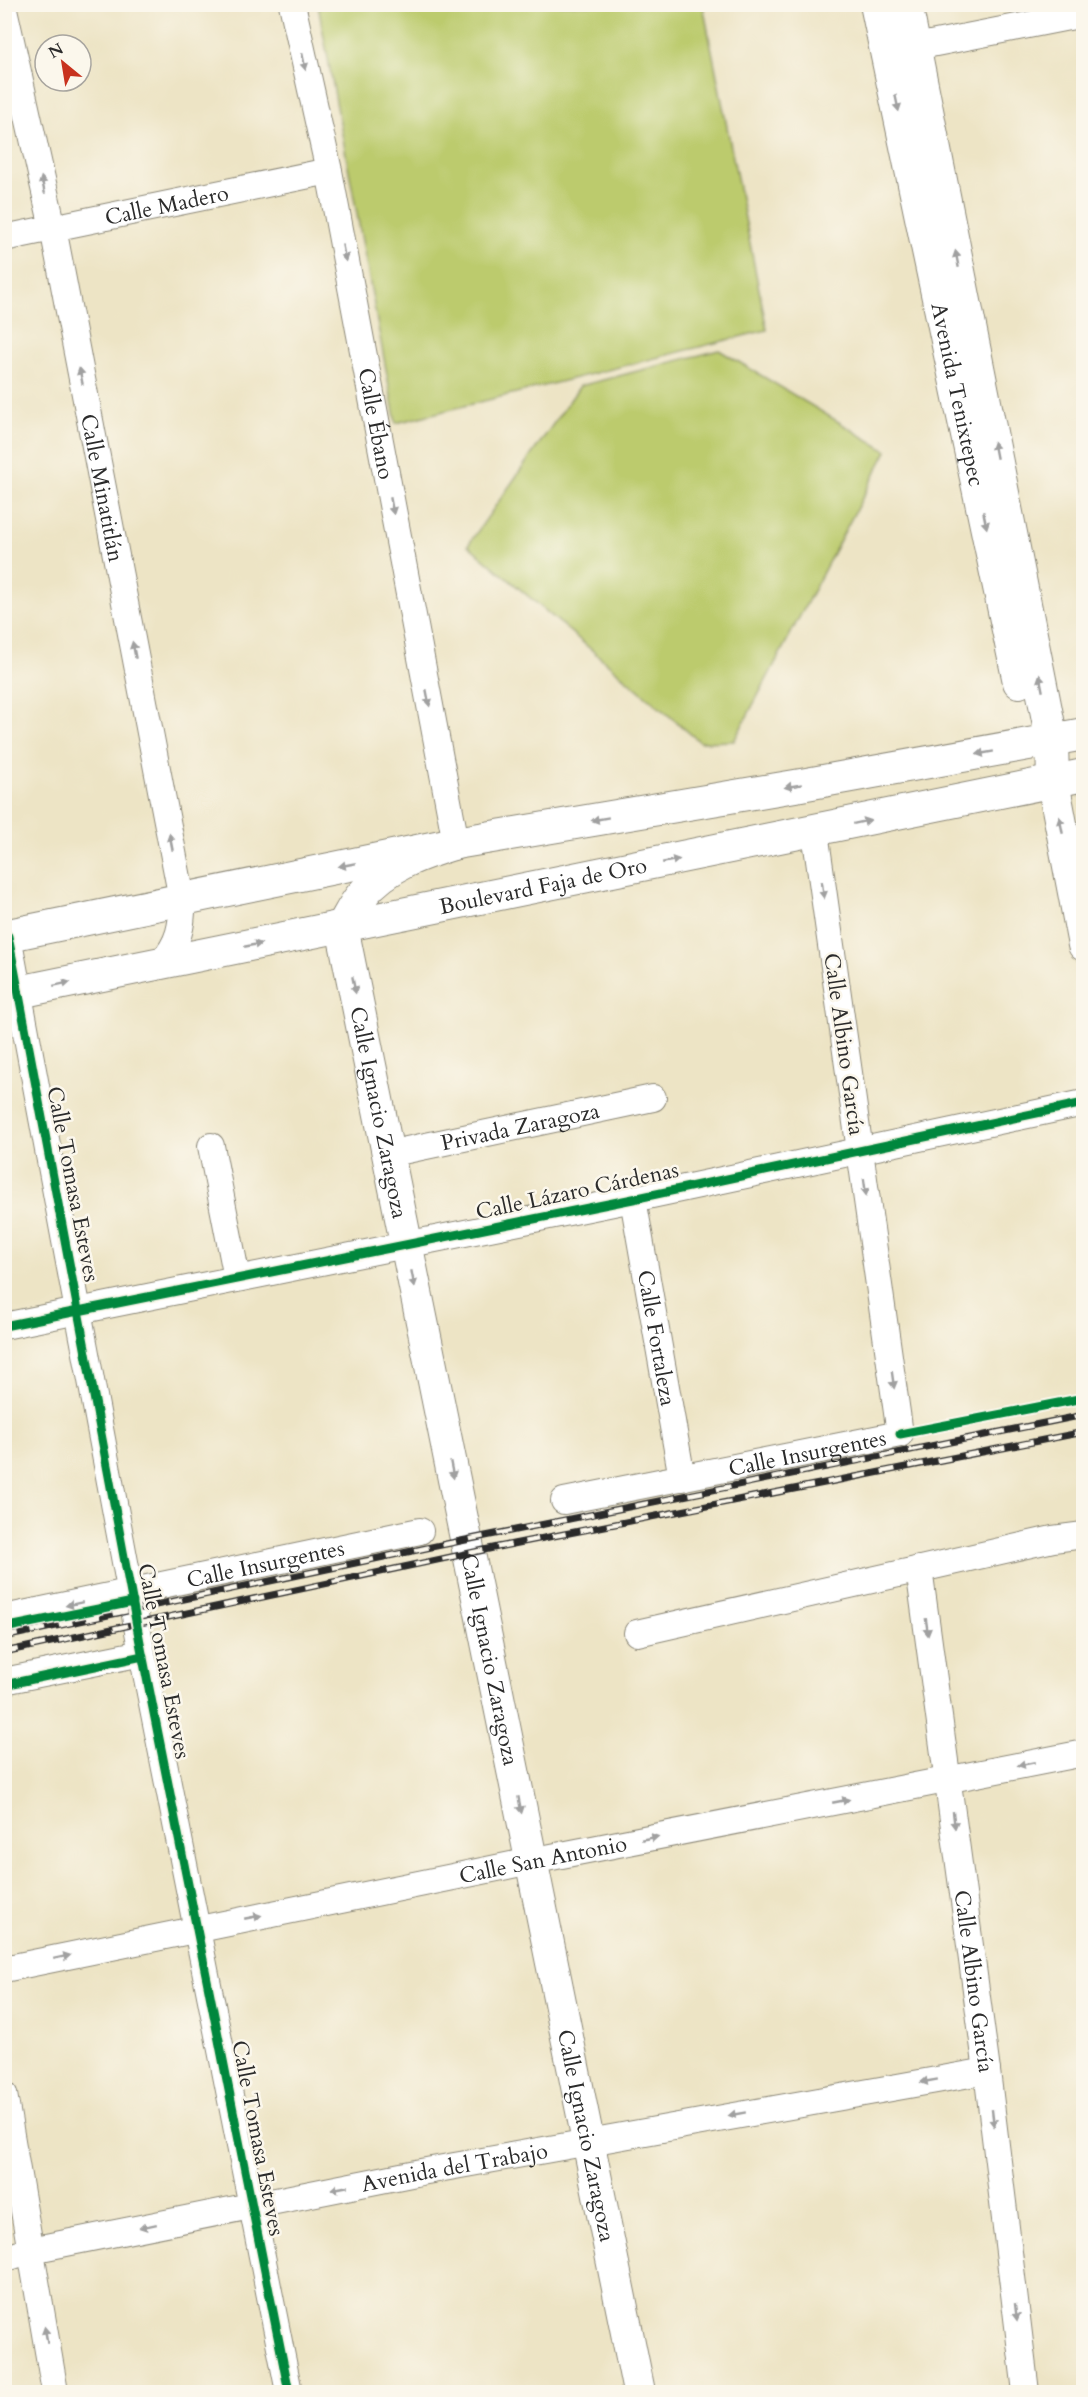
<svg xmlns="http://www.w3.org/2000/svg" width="1088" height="2397" font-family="Cardo,serif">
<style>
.park{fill:#bccb6d;stroke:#747b4c;stroke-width:1.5}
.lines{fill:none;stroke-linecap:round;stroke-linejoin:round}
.minor-casing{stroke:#8c8878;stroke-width:28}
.major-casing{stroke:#8c8878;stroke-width:34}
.minor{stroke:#fff;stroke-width:26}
.major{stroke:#fff;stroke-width:32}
.rail-casing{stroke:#2b2b2b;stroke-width:7}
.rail{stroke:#fbf7ec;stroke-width:4.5;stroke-dasharray:14;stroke-linecap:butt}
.cycleway-casing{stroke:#fbf7ec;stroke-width:13}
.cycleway{stroke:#00873e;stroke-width:9}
.oneway{fill:#a0a0a0}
.labels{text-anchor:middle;stroke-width:5;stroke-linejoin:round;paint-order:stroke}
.street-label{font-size:22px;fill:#2b2b2b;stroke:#fbf7ec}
</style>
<rect width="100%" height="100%" fill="#fbf7ec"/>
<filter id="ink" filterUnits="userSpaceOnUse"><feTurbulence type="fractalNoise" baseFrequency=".0167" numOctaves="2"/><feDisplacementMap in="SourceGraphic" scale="12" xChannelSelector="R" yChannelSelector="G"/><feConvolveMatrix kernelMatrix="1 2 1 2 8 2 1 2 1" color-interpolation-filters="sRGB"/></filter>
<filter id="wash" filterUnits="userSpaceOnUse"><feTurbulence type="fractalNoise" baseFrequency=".008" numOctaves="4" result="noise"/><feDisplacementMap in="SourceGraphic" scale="24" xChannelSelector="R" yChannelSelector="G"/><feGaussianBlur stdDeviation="1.35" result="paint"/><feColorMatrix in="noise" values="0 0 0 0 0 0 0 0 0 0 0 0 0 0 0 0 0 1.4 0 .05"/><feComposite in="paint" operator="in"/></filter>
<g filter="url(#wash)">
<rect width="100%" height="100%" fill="#ede4c5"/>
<g class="park">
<path d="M318,5H703L767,330L396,423Z"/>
<path d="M719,350L887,451L734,741L700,742L468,545L580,386Z"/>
</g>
</g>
<g filter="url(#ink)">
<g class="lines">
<defs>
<g id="minor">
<path id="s1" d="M292,4L329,171L456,843"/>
<path id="s2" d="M4,9L53,228L182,899C183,925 179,943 162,962"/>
<path d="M895,51L1084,14"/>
<path id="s3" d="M4,238L329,171"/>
<path d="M8,936L142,1653L289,2392"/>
<path d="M211,1146L237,1278"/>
<path id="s4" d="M388,1154L653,1098"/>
<path id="s5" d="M633,1199L682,1478"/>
<path d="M4,1326L633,1199L1084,1103"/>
<path id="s6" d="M564,1501L900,1434L815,832"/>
<path id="s7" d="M919,1569L987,2071L1026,2392"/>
<path id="s8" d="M4,1618L420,1531"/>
<path d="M637,1633L1053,1539L1084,1535"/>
<path d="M4,1681L142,1653"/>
<path id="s9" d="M4,1969L531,1861L1084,1753"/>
<path d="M4,2094L55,2392"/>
<path id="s10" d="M4,2259L31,2250L421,2172L987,2071"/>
</g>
<g id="major">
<path id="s11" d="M876,4L1019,682"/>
<path d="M906,4L1052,740L1053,782L1084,945"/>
<path id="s12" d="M456,843C420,854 387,865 362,895C354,904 348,917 342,927L639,2392"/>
<path d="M4,936L456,843L801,785L1084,734"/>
<path id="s13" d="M4,995L1084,775"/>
</g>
</defs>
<use href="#minor" class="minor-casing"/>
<use href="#major" class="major-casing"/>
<use href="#minor" class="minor"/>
<use href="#major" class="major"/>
<defs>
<g id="rail">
<path d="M4,1637L436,1546L1084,1415"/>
<path d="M4,1652L498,1547L1084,1432"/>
</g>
</defs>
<use href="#rail" class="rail-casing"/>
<use href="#rail" class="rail"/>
<defs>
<g id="cycleway">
<path d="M8,936L142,1653L289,2392"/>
<path d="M4,1326L633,1199L1084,1103"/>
<path d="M900,1434L1084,1398"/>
<path d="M4,1628L133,1602"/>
<path d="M4,1685L143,1656"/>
</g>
</defs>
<use href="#cycleway" class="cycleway-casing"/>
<use href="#cycleway" class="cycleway"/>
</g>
<defs><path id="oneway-solid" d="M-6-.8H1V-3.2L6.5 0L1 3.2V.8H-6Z" transform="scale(1.5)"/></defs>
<g class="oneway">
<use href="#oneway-solid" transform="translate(304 62) rotate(78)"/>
<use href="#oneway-solid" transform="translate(897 103) rotate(78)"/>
<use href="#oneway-solid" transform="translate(43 185) rotate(-102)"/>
<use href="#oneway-solid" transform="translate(344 253) rotate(79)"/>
<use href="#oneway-solid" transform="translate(957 259) rotate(-101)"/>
<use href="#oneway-solid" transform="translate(81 376) rotate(-101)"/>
<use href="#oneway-solid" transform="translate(995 450) rotate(-101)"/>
<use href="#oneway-solid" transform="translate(392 506) rotate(79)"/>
<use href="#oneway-solid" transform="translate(985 520) rotate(78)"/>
<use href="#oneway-solid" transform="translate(134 650) rotate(-101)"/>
<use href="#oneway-solid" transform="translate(1041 683) rotate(-101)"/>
<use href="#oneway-solid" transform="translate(428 698) rotate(79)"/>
<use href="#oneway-solid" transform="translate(985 753) rotate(170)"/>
<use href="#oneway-solid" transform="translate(793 786) rotate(170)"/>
<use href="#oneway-solid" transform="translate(600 819) rotate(170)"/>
<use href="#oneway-solid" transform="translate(862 822) rotate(-12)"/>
<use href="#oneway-solid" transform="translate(1061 825) rotate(-101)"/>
<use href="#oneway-solid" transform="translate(171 842) rotate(-101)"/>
<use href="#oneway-solid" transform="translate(671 861) rotate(-11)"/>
<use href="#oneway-solid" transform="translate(347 865) rotate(169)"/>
<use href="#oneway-solid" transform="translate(823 890) rotate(82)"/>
<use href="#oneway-solid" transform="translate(253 945) rotate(-11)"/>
<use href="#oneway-solid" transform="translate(62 984) rotate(-12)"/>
<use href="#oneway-solid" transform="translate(354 985) rotate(79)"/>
<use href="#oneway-solid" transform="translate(865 1187) rotate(82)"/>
<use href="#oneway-solid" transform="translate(413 1279) rotate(79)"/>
<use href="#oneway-solid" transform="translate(893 1380) rotate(82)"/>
<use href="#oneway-solid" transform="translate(452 1470) rotate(79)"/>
<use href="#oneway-solid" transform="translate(74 1604) rotate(168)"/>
<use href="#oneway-solid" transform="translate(927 1627) rotate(82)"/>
<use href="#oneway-solid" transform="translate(1026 1764) rotate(169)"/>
<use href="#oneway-solid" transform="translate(841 1801) rotate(-11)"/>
<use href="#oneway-solid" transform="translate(520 1805) rotate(79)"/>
<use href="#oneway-solid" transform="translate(954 1820) rotate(83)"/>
<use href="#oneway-solid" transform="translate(650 1838) rotate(-11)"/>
<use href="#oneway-solid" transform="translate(253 1917) rotate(-11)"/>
<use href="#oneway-solid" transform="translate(62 1957) rotate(-12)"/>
<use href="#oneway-solid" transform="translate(929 2081) rotate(170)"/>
<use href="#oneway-solid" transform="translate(737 2114) rotate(170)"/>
<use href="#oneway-solid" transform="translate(993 2118) rotate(83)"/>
<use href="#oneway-solid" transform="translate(339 2188) rotate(169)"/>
<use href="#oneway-solid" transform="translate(148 2226) rotate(168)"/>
<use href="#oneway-solid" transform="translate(1016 2312) rotate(83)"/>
<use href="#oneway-solid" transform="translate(46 2335) rotate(-100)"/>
</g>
</g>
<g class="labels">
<g class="street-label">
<text dy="8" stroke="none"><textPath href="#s3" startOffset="166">Calle Madero</textPath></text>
<text dy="8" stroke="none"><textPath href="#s11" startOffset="399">Avenida Tenixtepec</textPath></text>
<text dy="8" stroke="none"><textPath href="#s1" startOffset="428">Calle Ébano</textPath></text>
<text dy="8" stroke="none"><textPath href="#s2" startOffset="489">Calle Minatitlán</textPath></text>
<text dy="8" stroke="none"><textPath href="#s13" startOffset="550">Boulevard Faja de Oro</textPath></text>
<text transform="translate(845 1044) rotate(82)" y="8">Calle Albino García</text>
<text dy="8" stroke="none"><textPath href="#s12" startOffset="336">Calle Ignacio Zaragoza</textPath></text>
<text dy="8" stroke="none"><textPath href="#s4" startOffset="135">Privada Zaragoza</textPath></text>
<text transform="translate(74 1184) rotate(79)" y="8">Calle Tomasa Esteves</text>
<text transform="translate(577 1190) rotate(-12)" y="8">Calle Lázaro Cárdenas</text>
<text dy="8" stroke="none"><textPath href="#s5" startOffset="141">Calle Fortaleza</textPath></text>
<text dy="8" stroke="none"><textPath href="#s6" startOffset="248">Calle Insurgentes</textPath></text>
<text dy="8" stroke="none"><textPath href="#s8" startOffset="267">Calle Insurgentes</textPath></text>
<text dy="8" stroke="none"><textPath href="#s12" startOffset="894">Calle Ignacio Zaragoza</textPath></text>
<text transform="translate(165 1661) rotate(79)" y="8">Calle Tomasa Esteves</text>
<text dy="8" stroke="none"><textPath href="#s9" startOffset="550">Calle San Antonio</textPath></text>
<text dy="8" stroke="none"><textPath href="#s7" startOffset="416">Calle Albino García</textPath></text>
<text dy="8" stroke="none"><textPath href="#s12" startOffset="1380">Calle Ignacio Zaragoza</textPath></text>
<text transform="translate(259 2138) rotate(79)" y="8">Calle Tomasa Esteves</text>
<text dy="8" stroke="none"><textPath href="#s10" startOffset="460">Avenida del Trabajo</textPath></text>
</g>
</g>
<rect width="1088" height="2397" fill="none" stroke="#fbf7ec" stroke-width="24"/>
<g transform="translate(63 63) rotate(330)"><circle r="28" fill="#fbf7ec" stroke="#a8a59f" stroke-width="1.5"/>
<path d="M0-4.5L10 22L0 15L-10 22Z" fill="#c8321e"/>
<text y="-9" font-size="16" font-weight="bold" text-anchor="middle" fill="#2b2b2b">N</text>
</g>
</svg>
